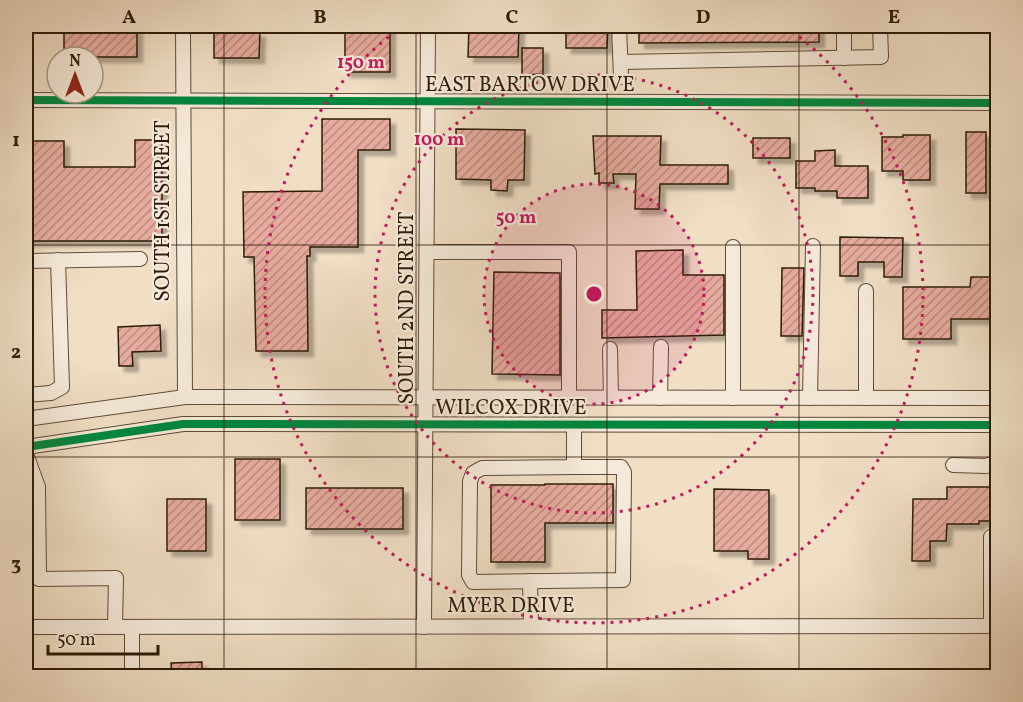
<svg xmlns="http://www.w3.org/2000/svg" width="1023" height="702" font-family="Vollkorn,serif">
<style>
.building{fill:url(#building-hatch);stroke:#2d1c09;stroke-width:1.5;filter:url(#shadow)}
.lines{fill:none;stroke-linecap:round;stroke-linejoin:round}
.minor-casing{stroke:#5e4c38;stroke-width:16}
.minor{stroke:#f5ead9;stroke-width:14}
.cycleway-casing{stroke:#f5ead9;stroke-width:11}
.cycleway{stroke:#00873e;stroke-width:8}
.grid{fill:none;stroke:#2d1c09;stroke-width:1.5;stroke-opacity:0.55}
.ring{fill:none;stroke:#c2185b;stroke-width:3;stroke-dasharray:3 6}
.labels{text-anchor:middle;stroke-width:4.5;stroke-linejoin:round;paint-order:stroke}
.street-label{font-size:21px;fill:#2d1c09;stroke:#f5ead9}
.centre{fill:#c2185b;stroke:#f5ead9;stroke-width:3}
.ring-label{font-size:18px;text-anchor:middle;font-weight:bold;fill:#c2185b;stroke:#f5ead9;stroke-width:4.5;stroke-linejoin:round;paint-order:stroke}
.neatline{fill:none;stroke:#2d1c09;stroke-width:2}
.grid-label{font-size:20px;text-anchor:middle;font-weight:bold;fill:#2d1c09}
</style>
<defs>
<pattern id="building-hatch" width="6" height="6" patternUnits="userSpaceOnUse" patternTransform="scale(1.5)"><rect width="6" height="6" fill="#e6ab9e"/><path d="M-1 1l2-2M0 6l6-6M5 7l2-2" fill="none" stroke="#bb8a7f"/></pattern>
<filter id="shadow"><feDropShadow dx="5.5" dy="5.5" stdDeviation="1.5" flood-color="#0004"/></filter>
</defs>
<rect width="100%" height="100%" fill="#f0dec5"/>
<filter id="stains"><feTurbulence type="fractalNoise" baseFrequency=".00333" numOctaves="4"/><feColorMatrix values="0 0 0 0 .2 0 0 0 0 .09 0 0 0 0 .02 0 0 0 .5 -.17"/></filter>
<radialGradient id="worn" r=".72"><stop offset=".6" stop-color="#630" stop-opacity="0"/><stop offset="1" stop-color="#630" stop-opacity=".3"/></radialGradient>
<g class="building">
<path d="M64,26H91V29H137V57H64Z"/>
<rect x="345" y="26" width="45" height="46"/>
<path d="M469,26H519L518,57H468Z"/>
<path d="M566,26H608L607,48H566Z"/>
<path d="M639,26H819V42L639,43Z"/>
<path d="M260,32L259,58H214V33Z"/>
<path d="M522,48H543V74L522,75Z"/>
<path d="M322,119H390V150H358V247H310V256H307L308,351H256L254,257H244L243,192L322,191Z"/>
<path d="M456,129L525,130L524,180H508L507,191L491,190V180L456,179Z"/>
<rect x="966" y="132" width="20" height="61"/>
<path d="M903,135H930V180H903V171H882V137H903Z"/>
<path d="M593,136H661L660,165H728V184H660L659,209H635L636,174H613L614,183H599V173L595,174Z"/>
<rect x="753" y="138" width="37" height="20"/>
<path d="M135,140H162V241H26V141H64V167H135Z"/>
<path d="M835,150V166H868V198H837V191H815V188H796V161H815V151Z"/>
<path d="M840,237L903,238L902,277H884V262H858V276H840Z"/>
<path d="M683,250V275H724V335L602,338V310H637L636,251Z"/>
<path d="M782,268H804L802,336H781Z"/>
<path d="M494,272L560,273V375L492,374Z"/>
<path d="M971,277H995L994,319H951V339H903V287H970Z"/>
<path d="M160,325L161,351L132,352L133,366H119L118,327Z"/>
<rect x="235" y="459" width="45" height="61"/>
<path d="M545,484H613V523H545V562H491V485H545Z"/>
<path d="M947,487H998V521H979V524H947L946,541H930V561H912L913,499H947Z"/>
<rect x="306" y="488" width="97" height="41"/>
<path d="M714,489L769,490V559H748V551H714Z"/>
<rect x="167" y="499" width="39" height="52"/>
<path d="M202,662V676H172L171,663Z"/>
</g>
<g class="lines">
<defs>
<g id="minor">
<path d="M183,26L185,397"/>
<path d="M619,26L621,77"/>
<path d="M844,26V58"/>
<path d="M621,62L881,57L880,26"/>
<path d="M26,100L998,103"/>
<path d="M427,252H569V398"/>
<path d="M26,261L140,259"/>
<path d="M866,291V398"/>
<path d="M610,349L611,398"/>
<path d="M26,395L51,393L62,387L58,260"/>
<path d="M660,398L661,347"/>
<path d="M733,398V247"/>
<path d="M810,398L813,246"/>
<path d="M26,419L185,397L998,398"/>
<path d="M574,425V467H621L624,472L623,580L473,582L469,575L470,481L473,473L482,468L574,467"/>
<path d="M26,447L183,424L998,425"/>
<path d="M26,454L38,487L39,579L116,578L115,627"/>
<path d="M953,465L986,466L998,462"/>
<path d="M530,581L531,626"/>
<path d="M991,626V537L998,534"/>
<path d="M26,627L998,626"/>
<path d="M424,627L428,26"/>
<path d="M132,676V627"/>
</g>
</defs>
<use href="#minor" class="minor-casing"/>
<use href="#minor" class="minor"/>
<defs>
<g id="cycleway">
<path d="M26,100L998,103"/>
<path d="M26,447L183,424L998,425"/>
</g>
</defs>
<use href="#cycleway" class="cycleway-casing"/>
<use href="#cycleway" class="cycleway"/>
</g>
<path class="grid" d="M224,26V676M416,26V676M607,26V676M799,26V676M26,245H998M26,457H998"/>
<circle cx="594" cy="294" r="110" fill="#c2185b" fill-opacity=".12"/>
<g class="ring">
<circle cx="594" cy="294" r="110"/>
<circle cx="594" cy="294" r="219"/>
<path d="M785 26A329 329 0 1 1 403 26"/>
</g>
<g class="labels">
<g class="street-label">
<text x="530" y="91">EAST BARTOW DRIVE</text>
<text transform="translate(162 211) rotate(-90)" y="7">SOUTH 1ST STREET</text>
<text transform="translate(406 308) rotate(-90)" y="7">SOUTH 2ND STREET</text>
<text x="511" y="414">WILCOX DRIVE</text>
<text x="511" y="612">MYER DRIVE</text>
</g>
</g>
<circle cx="594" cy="294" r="9" class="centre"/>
<g class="ring-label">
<text x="361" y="68">150 m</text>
<text x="439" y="145">100 m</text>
<text x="516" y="223">50 m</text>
</g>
<rect width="1023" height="702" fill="none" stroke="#f0dec5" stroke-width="66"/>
<g transform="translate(75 75)"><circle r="28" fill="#f5ead9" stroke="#a59886" stroke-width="1.5"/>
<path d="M0-4.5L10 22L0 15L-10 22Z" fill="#8f2418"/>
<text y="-9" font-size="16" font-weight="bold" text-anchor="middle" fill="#2d1c09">N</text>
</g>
<path d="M48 645v9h110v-9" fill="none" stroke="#2d1c09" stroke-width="3"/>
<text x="57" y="645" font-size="18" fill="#2d1c09" stroke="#f5ead9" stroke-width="4.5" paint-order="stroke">50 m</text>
<rect x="33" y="33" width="957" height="636" class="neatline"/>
<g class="grid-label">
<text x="129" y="23">A</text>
<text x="320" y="23">B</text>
<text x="512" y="23">C</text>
<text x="703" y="23">D</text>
<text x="894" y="23">E</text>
<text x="16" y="146">1</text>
<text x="16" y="358">2</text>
<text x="16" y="570">3</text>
</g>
<rect width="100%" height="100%" filter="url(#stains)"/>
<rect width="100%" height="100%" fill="url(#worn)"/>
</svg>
